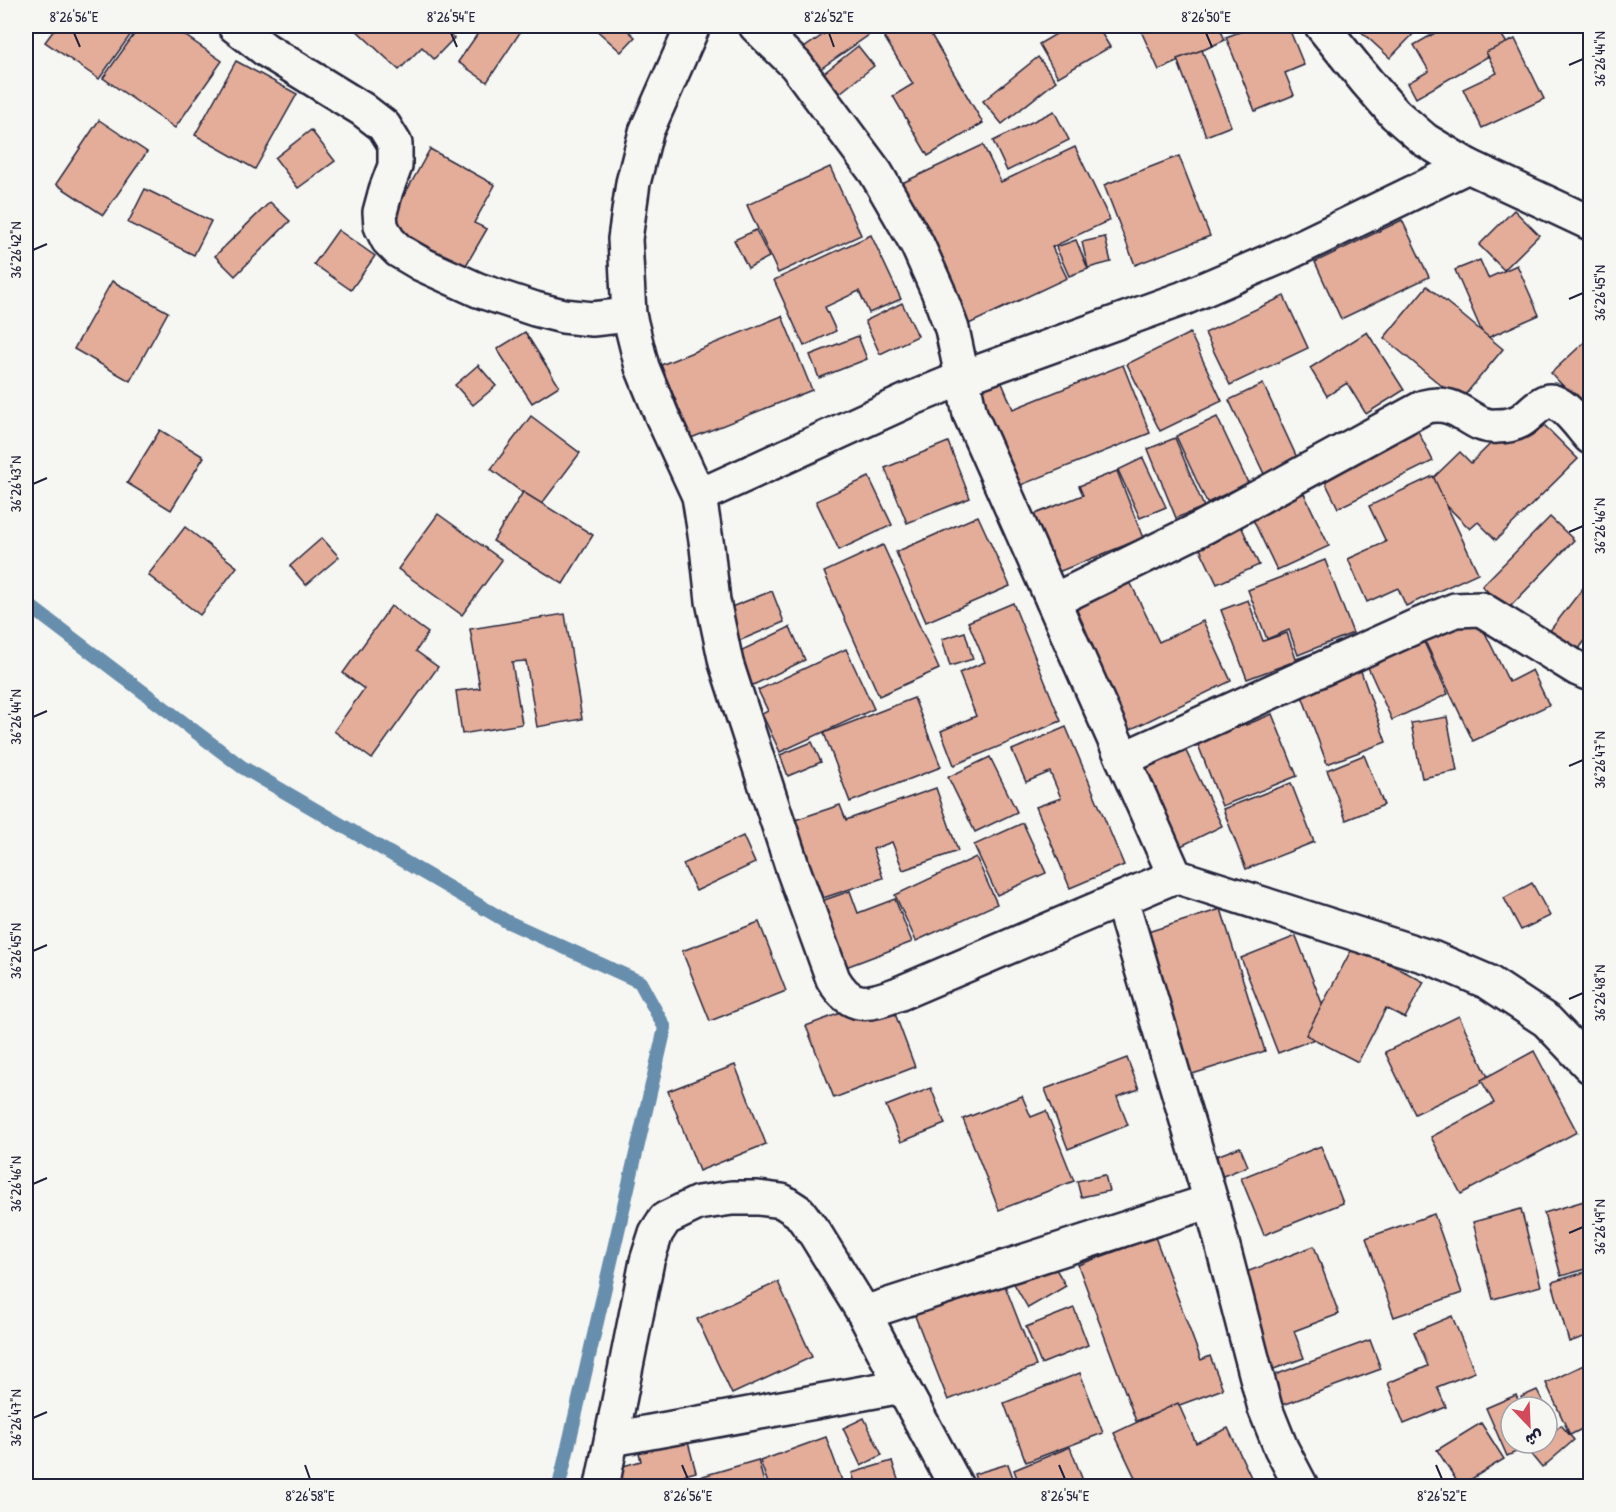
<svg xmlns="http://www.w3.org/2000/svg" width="1616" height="1512" font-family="'Patrick Hand','Playpen Sans Arabic',sans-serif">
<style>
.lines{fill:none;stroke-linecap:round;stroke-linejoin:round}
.stream{stroke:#688ead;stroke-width:14}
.building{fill:#e3ad9a;stroke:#22223b;stroke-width:1.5}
.street-casing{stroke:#22223b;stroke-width:38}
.street{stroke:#f6f6f2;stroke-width:33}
.ticks{fill:none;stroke:#22223b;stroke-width:2}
.neatline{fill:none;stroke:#22223b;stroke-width:2}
.ticks-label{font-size:15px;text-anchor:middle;fill:#22223b}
</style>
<rect width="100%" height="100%" fill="#f6f6f2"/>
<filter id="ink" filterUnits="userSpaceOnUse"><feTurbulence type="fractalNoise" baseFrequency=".0167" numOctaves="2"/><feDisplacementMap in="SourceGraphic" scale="12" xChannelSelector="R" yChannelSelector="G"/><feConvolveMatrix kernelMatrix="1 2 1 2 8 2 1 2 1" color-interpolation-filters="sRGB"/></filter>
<g filter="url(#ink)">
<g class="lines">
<path class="stream" d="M26,603L242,767L506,921L640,982L665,1028L559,1486"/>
</g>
<g class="building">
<path d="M57,26H118L131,34L99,79L45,42Z"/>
<path d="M140,26H171L222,61L175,128L103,78Z"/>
<path d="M352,26H440L454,38L434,59L422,47L399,70Z"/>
<path d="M483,26H512L521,31L487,82L458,62Z"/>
<path d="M592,26H623L635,37L621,52Z"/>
<path d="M836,26H873L876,30L813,74L798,52Z"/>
<path d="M898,26H926L983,123L928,156L893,96L913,84L883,35Z"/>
<path d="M1061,26H1097L1110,47L1058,77L1039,44L1063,30Z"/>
<path d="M1148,26H1219L1225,40L1159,70L1140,29Z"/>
<path d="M1256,26H1288L1304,65L1285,73L1294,95L1255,111L1226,37Z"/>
<path d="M1355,26H1421L1390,58Z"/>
<path d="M1447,26H1496L1508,45L1416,98L1408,83L1429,71L1414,45Z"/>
<path d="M1515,39L1544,99L1482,128L1463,89L1497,73L1486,52Z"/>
<path d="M858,46L874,66L831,100L815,80Z"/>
<path d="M1202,50L1231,126L1206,136L1177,59Z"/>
<path d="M1038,57L1056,81L1002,124L983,101Z"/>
<path d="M236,61L297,94L255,169L195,135Z"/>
<path d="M1054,111L1069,140L1007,171L993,141Z"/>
<path d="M99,120L147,152L103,215L56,184Z"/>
<path d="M311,130L335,161L298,188L275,158Z"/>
<path d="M983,145L1001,182L1075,147L1110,220L1052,247L1067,278L956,330L900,184Z"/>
<path d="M430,149L495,185L474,223L487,229L465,267L388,225Z"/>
<path d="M1179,156L1210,236L1135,265L1104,185Z"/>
<path d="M830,167L861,235L778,273L747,205Z"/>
<path d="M145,189L211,221L194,255L128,223Z"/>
<path d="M270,202L290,221L235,276L215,256Z"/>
<path d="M1514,210L1539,235L1504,270L1479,245Z"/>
<path d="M1402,220L1429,277L1341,319L1315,262Z"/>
<path d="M338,230L375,256L351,290L314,264Z"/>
<path d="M756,230L769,257L748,268L734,240Z"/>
<path d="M871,235L901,299L869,313L859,291L825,307L836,331L804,346L774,280Z"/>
<path d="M1105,237L1111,262L1088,268L1082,242Z"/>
<path d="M1076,240L1088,269L1069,276L1056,247Z"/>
<path d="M1480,260L1488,278L1517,265L1539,315L1485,339L1455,270Z"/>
<path d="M112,281L168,312L130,381L74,349Z"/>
<path d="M1427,286L1503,349L1460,401L1384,338Z"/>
<path d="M1284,296L1308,348L1230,385L1205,333Z"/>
<path d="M902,303L918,336L880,354L865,321Z"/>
<path d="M782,316L812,390L691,438L661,365Z"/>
<path d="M525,332L559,386L532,403L497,349Z"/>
<path d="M1367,332L1404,390L1366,414L1347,383L1327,396L1310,368Z"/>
<path d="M1190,333L1222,401L1160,431L1127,364Z"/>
<path d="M858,336L867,359L819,378L810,355Z"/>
<path d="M1590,337V415L1551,373Z"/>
<path d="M478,365L496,386L473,405L455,385Z"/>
<path d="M1123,365L1150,433L1006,491L965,391L999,376L1013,409Z"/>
<path d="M1263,384L1298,460L1265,476L1229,400Z"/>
<path d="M1527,408L1578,459L1496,540L1478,522L1470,529L1426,485L1460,452L1471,463Z"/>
<path d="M1408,411L1433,461L1338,508L1313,457Z"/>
<path d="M531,416L580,453L540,506L491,469Z"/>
<path d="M1217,417L1248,483L1207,503L1176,436Z"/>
<path d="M160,430L204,457L171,510L127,483Z"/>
<path d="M1175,438L1204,507L1176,518L1148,449Z"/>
<path d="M948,442L970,498L907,523L885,468Z"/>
<path d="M1143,458L1166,507L1140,518L1118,470Z"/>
<path d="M1117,471L1143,538L1053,574L1030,516L1083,495L1079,486Z"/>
<path d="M1433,476L1478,573L1406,606L1398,588L1367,602L1348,559L1386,542L1369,506Z"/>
<path d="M869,477L892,525L839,550L816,501Z"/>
<path d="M1297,479L1329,546L1277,570L1245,503Z"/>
<path d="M523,492L593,535L563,584L493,541Z"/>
<path d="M1231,504L1259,565L1217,584L1188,524Z"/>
<path d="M438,514L502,560L462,615L398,569Z"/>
<path d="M978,516L1010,586L926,622L896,552Z"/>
<path d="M1550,517L1574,540L1507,610L1482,586Z"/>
<path d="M185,527L237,567L200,615L148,575Z"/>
<path d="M322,538L339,557L306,585L290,566Z"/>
<path d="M883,545L939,669L879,696L824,572Z"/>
<path d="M1325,560L1353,633L1298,655L1289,630L1267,639L1248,590Z"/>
<path d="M1123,567L1159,642L1203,621L1231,681L1123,733L1059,597Z"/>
<path d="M1590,579V634L1575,654L1548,633Z"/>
<path d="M772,591L784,622L729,645L716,613Z"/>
<path d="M1248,600L1263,641L1287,633L1296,659L1350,640L1386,742L1327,764L1290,663L1247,679L1221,610Z"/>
<path d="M1013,603L1061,721L954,765L941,731L976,716L959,673L985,662L968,622Z"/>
<path d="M391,606L428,633L416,651L438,667L372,759L334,731L364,689L343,673Z"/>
<path d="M1473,608L1509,682L1532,670L1549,705L1473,741L1421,633Z"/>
<path d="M565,614L582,719L537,727L526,661L512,662L522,724L462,734L456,691L480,688L470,629Z"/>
<path d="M1412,616L1448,694L1392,720L1356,641Z"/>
<path d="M790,627L805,660L747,688L732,655Z"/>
<path d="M965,632L973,659L950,666L942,639Z"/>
<path d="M846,649L874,709L780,752L762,714L768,711L758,690Z"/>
<path d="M1234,695L1246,725L1272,714L1297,776L1222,806L1186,714Z"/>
<path d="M914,698L941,767L850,802L824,733Z"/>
<path d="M1447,717L1457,771L1422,778L1411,723Z"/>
<path d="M1066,727L1124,865L1070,888L1036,807L1061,798L1050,772L1026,782L1012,750Z"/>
<path d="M812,742L821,762L788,776L780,755Z"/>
<path d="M1184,747L1222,826L1175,849L1137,769Z"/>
<path d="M1364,755L1384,805L1346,820L1327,770Z"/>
<path d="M990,757L1017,812L975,832L948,777Z"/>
<path d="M1291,783L1314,842L1246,869L1223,809Z"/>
<path d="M936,788L958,851L903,870L892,842L873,849L883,878L814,901L786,823L840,805L846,820Z"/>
<path d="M1023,823L1046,873L997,895L974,845Z"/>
<path d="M743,836L755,863L696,891L683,864Z"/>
<path d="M976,857L997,904L916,941L895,895Z"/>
<path d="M1532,883L1550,916L1521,930L1504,898Z"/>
<path d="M850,891L858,913L895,899L912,942L838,970L813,904Z"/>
<path d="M1221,909L1265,1051L1183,1077L1138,935Z"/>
<path d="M759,922L786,991L710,1021L682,951Z"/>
<path d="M1296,936L1333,1032L1278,1053L1241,958Z"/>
<path d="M1354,945L1424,982L1405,1018L1386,1008L1358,1062L1306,1035Z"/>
<path d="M888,995L915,1067L834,1098L806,1026Z"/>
<path d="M1459,1016L1489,1079L1415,1114L1385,1052Z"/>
<path d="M1534,1051L1577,1132L1461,1194L1431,1137L1494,1103L1481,1080Z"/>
<path d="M1127,1058L1139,1089L1117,1097L1128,1125L1068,1149L1045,1089Z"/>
<path d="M735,1065L766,1144L699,1171L668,1091Z"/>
<path d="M931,1088L945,1124L901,1142L886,1106Z"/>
<path d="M1022,1096L1031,1117L1046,1111L1074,1181L999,1210L963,1119Z"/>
<path d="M1321,1146L1343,1203L1264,1235L1241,1178Z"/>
<path d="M1240,1147L1248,1166L1213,1180L1206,1160Z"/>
<path d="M1105,1175L1109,1191L1081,1197L1077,1181Z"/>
<path d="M1584,1201L1590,1224V1268L1561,1276L1544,1213Z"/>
<path d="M1521,1209L1541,1286L1493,1299L1473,1222Z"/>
<path d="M1434,1214L1462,1293L1394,1317L1366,1238Z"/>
<path d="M1155,1237L1201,1360L1210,1356L1223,1389L1136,1421L1078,1265Z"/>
<path d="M1314,1246L1339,1314L1294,1331L1304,1358L1271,1370L1236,1276Z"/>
<path d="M1050,1259L1066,1286L1028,1308L1012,1280Z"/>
<path d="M1589,1271L1590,1335L1569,1342L1552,1282Z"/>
<path d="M1002,1278L1036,1366L948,1400L913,1311Z"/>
<path d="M778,1282L812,1357L732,1394L697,1319Z"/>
<path d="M1074,1308L1088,1345L1041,1364L1026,1327Z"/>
<path d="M1452,1316L1475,1372L1437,1387L1446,1407L1404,1424L1388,1383L1428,1366L1414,1332Z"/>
<path d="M1370,1340L1381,1369L1283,1405L1272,1376Z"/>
<path d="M1590,1362V1425L1570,1435L1546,1383Z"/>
<path d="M1080,1373L1103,1433L1026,1462L1004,1403Z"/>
<path d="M1537,1390L1546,1407H1526L1521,1397Z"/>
<path d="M1516,1395L1521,1407H1511V1443H1537L1507,1456L1486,1408Z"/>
<path d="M1178,1403L1196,1443L1228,1428L1255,1486H1139L1114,1433Z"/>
<path d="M1547,1410L1555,1427L1547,1431Z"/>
<path d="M864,1418L882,1455L861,1466L843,1428Z"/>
<path d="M1481,1423L1504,1459L1460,1486L1437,1450Z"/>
<path d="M1561,1425L1574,1440L1542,1468L1529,1452L1539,1443H1547V1437Z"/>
<path d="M685,1431L696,1472L666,1480L667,1486H598L595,1474L641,1461L637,1444Z"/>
<path d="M826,1437L844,1486H769L760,1461Z"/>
<path d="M1070,1447L1085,1486H1020L1014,1470Z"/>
<path d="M758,1460L765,1486H691L689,1480Z"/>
<path d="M892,1461L900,1486H856L852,1473Z"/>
<path d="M1008,1464L1016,1486H978L974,1474Z"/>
<path d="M1590,1478V1486H1580L1579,1483Z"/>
</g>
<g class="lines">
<defs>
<g id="street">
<path d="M235,26L266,50L362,109L384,126L395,144V166L386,190L380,212L381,226L388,240L399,251L421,264L478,290L535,309L563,316L592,319L629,315"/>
<path d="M693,26L646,132L633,183L625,239L629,315L642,367L662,416L699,496L707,547L713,601L726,663L793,869L833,979C851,1010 868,1005 898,994L1175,876"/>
<path d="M756,26L796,65L876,173L917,244L938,291L952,329L970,414L1175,876L1432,958L1488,982L1547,1021L1590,1066"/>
<path d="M1322,26L1367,82L1395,114L1425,140L1468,166L1590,223"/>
<path d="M699,496L911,399L962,378L1184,298L1284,255L1468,166"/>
<path d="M1053,601L1204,527L1424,407C1460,397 1470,429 1497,426C1505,426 1513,425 1520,421C1530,416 1542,397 1554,402C1568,407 1581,427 1590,437"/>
<path d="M1123,759L1412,628L1455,610L1481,609L1578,669L1587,673L1590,672"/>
<path d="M1121,899L1211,1201L1265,1408L1281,1448L1301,1486"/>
<path d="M864,1313L1211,1201"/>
<path d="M612,1439L902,1386"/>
<path d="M602,1486L647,1261L656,1233L665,1219L698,1203L732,1198H758L782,1201L799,1212L816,1235L864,1313L902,1386L956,1486"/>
</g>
</defs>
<use href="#street" class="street-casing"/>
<use href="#street" class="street"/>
</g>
</g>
<path class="ticks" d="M74,33L80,47M451,33L457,47M829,33L834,47M1206,33L1212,47M1569,65L1583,59M33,250L47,244M1569,299L1583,293M33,484L47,478M1569,532L1583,526M33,717L47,711M1569,766L1583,760M33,951L47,945M1569,999L1583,993M33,1184L47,1178M1569,1233L1583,1227M33,1418L47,1412M305,1465L310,1479M682,1465L688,1479M1059,1465L1065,1479M1436,1465L1442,1479"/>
<rect width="1616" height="1512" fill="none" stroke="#f6f6f2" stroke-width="66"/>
<g transform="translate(1529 1425) rotate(157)"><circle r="28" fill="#f6f6f2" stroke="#a1a1a9" stroke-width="1.5"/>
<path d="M0-4.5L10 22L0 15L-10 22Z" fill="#d1495b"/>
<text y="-9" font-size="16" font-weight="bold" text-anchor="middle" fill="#22223b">ش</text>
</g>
<rect x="33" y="33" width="1550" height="1446" class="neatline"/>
<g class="ticks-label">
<text x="74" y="22">8°26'56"E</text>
<text x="451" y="22">8°26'54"E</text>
<text x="829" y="22">8°26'52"E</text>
<text x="1206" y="22">8°26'50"E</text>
<text transform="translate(1600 59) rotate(-90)" y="5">36°26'44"N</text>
<text transform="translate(16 250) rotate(-90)" y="5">36°26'42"N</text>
<text transform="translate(1600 293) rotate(-90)" y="5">36°26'45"N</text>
<text transform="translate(16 484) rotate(-90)" y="5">36°26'43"N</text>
<text transform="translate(1600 526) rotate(-90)" y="5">36°26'46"N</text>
<text transform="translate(16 717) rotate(-90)" y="5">36°26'44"N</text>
<text transform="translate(1600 760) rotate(-90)" y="5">36°26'47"N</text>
<text transform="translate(16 951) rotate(-90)" y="5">36°26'45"N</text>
<text transform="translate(1600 993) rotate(-90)" y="5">36°26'48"N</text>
<text transform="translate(16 1184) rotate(-90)" y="5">36°26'46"N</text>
<text transform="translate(1600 1227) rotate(-90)" y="5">36°26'49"N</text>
<text transform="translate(16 1418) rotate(-90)" y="5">36°26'47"N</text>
<text x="310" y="1501">8°26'58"E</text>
<text x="688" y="1501">8°26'56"E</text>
<text x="1065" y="1501">8°26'54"E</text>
<text x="1442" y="1501">8°26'52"E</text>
</g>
</svg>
